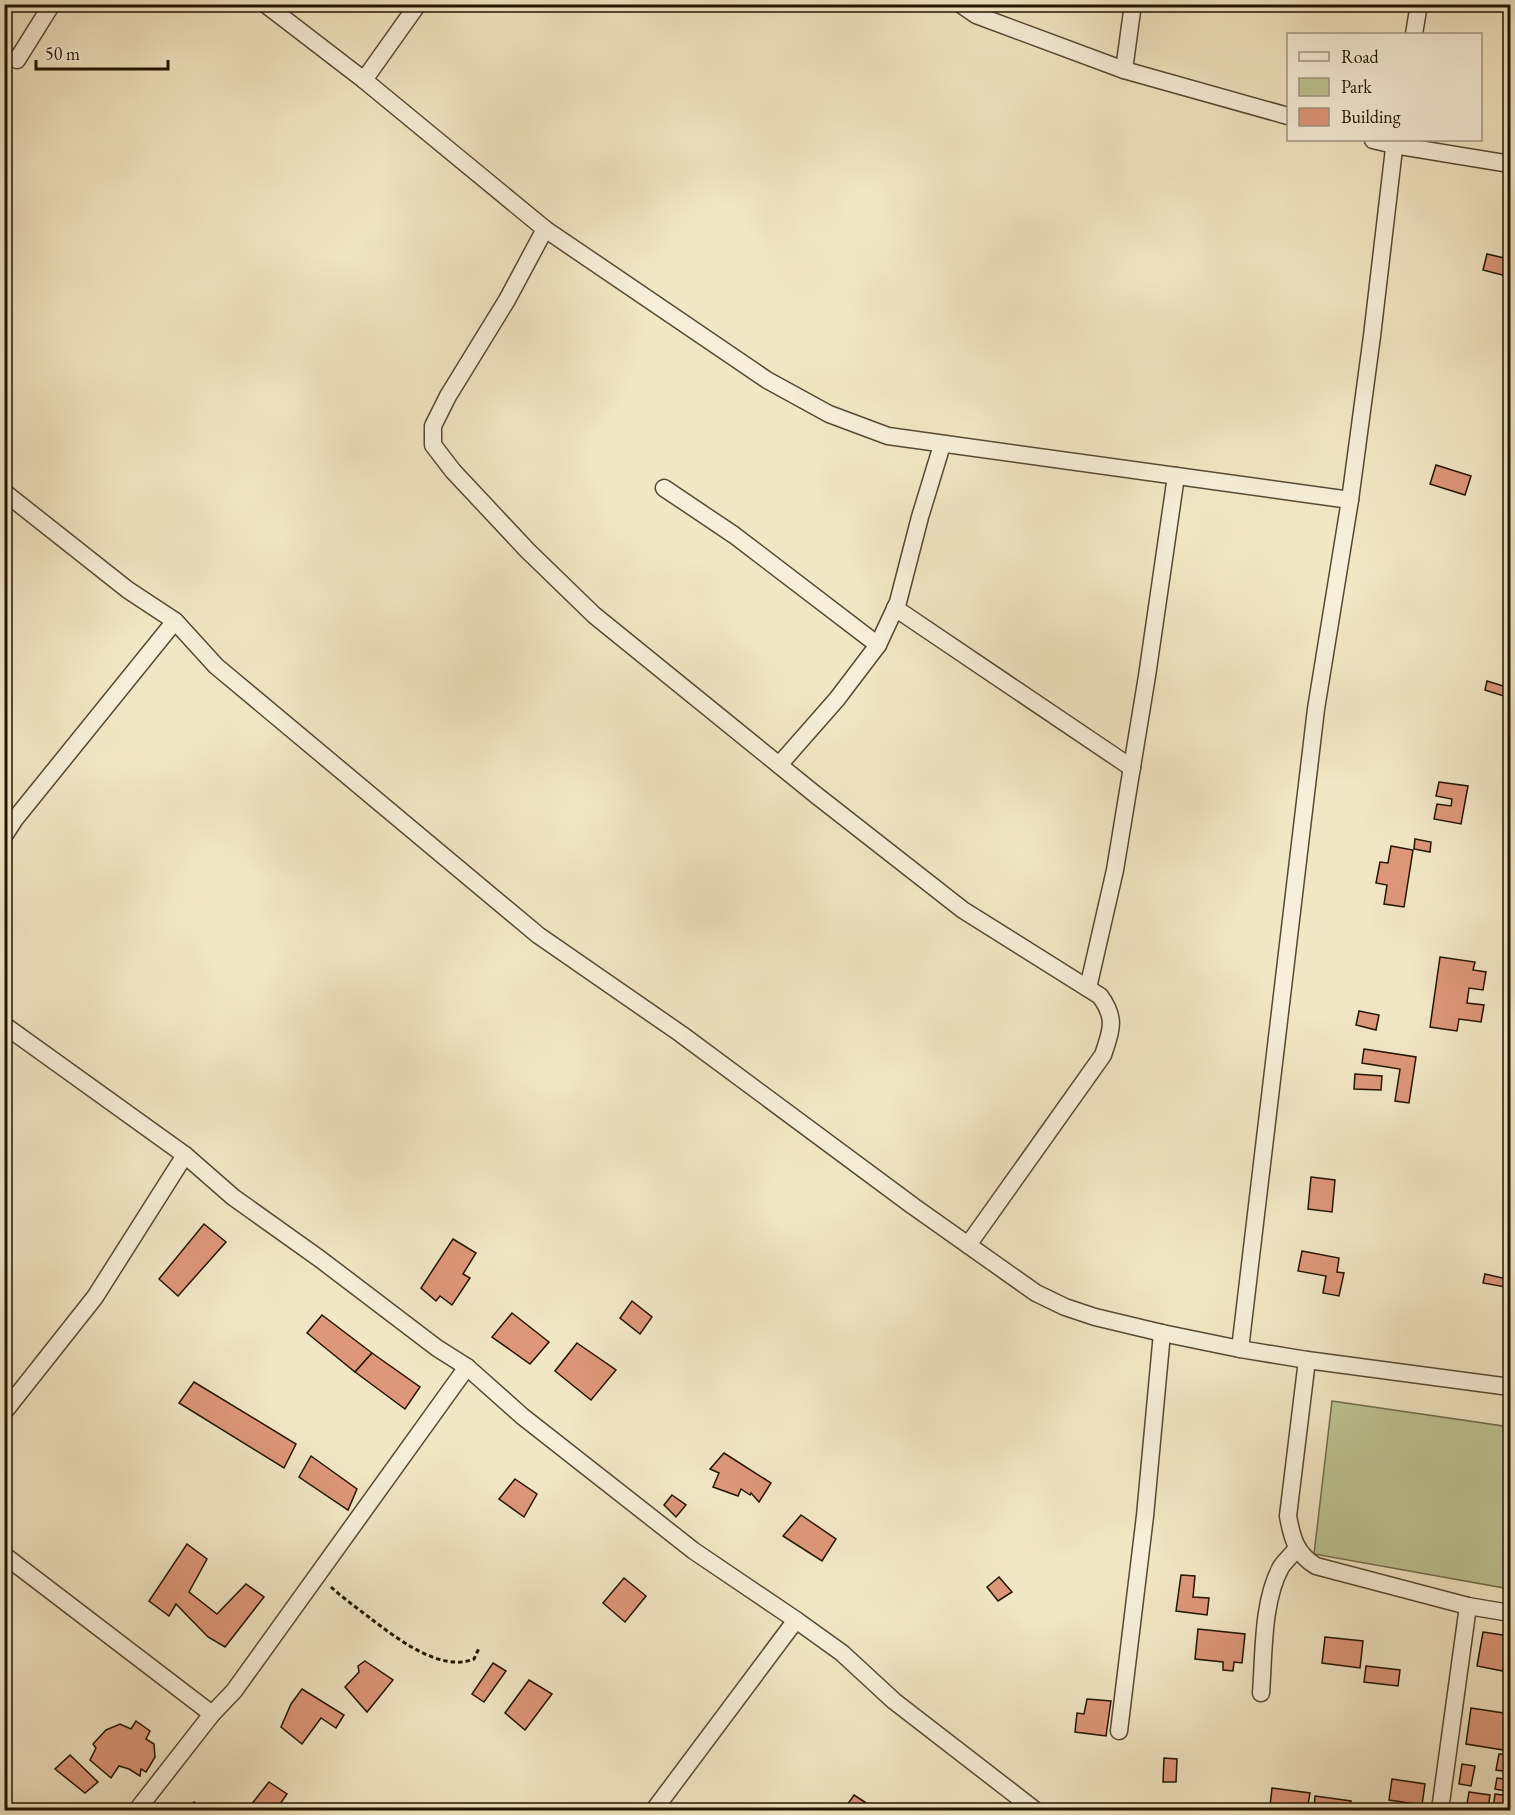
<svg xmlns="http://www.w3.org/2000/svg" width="1515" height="1815" font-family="'EB Garamond',serif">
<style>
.green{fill:#bdc492;stroke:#706c4a;stroke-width:1.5}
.building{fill:#de977a;stroke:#221401;stroke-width:1.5}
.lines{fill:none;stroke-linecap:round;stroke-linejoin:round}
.street-casing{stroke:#564932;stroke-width:19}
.path{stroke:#221401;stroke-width:3;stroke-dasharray:4.5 3;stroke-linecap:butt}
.street{stroke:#f7efd9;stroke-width:16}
</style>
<rect width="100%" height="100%" fill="#f2e7c4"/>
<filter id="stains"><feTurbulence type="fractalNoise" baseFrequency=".00333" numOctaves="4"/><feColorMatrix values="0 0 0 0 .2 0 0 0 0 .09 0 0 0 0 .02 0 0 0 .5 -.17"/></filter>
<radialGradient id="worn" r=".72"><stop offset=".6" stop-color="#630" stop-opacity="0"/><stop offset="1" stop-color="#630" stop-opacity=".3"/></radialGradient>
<path class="green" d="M1332,1401L1510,1427V1589L1314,1554Z"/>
<g class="building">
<path d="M1510,252V277L1483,270L1487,254L1509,259Z"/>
<path d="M1436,465L1471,476L1465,495L1430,484Z"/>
<path d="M1487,681L1510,688V698L1485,690Z"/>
<path d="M1507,720H1510V730L1505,729Z"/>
<path d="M1439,782L1468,786L1461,824L1434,819L1437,804L1451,806L1452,799L1436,796Z"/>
<path d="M1415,839L1431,842L1430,852L1414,849Z"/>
<path d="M1391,846L1413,850L1404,907L1384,904L1387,885L1376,883L1380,862L1388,863Z"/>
<path d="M1440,957L1475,962L1473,970L1486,972L1483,990L1469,988L1467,1003L1484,1005L1481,1022L1459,1019L1457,1031L1430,1027Z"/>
<path d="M1359,1011L1379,1015L1376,1030L1356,1025Z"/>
<path d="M1364,1049L1416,1057L1409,1103L1395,1101L1400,1069L1362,1063Z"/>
<path d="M1355,1074L1382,1076L1381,1090L1354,1089Z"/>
<path d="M1311,1177L1335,1180L1332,1212L1308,1209Z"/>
<path d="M204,1224L226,1242L178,1296L159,1279Z"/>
<path d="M453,1239L476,1253L463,1274L470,1278L452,1305L440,1296L436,1301L421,1288Z"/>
<path d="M1302,1251L1339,1258L1337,1272L1344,1273L1339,1296L1323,1293L1326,1276L1298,1271Z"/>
<path d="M1485,1274L1507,1279L1505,1287L1483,1283Z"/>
<path d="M632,1301L652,1317L640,1334L620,1318Z"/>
<path d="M512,1313L549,1342L530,1364L492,1337Z"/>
<path d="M322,1315L372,1353L355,1372L307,1333Z"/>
<path d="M577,1343L616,1370L591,1400L555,1371Z"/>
<path d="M372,1353L420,1387L405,1409L355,1372Z"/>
<path d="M194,1382L296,1444L284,1468L179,1403Z"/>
<path d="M724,1453L771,1483L759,1502L751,1493L750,1495L741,1489L738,1496L713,1487L719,1473L710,1469Z"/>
<path d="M311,1456L357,1489L348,1510L299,1477Z"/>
<path d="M515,1479L537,1494L524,1517L499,1499Z"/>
<path d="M672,1495L686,1505L676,1517L664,1505Z"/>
<path d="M801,1515L836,1539L822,1561L783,1536Z"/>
<path d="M187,1544L207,1559L189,1592L217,1614L246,1584L264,1597L225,1647L208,1637L176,1604L169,1616L149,1601Z"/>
<path d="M1181,1575L1195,1576L1193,1597L1209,1598L1207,1615L1176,1611Z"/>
<path d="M999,1577L1012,1592L998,1601L987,1587Z"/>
<path d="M624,1578L646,1596L625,1622L603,1603Z"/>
<path d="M1198,1629L1245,1634L1242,1663L1234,1662L1233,1671L1223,1670V1662L1195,1659Z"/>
<path d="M1483,1632L1509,1636L1503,1671L1477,1666Z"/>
<path d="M1325,1637L1363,1641L1360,1668L1322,1663Z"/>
<path d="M365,1661L393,1680L367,1712L345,1687L359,1672L358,1666Z"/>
<path d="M493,1663L506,1671L484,1702L472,1694Z"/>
<path d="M1366,1666L1400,1670L1398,1686L1364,1682Z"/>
<path d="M529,1680L552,1694L525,1730L505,1713Z"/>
<path d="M302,1689L344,1715L336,1728L321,1718L302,1744L281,1727L291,1704Z"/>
<path d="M1087,1699L1111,1701L1106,1736L1075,1732L1077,1713L1084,1714Z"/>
<path d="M1471,1708L1510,1714V1751L1466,1744Z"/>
<path d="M136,1721L150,1731L146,1739L154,1744L155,1757L146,1772L141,1769L140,1776L129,1769L119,1766L111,1778L90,1760L96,1748L93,1744L106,1730L120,1724L131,1729Z"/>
<path d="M1499,1754L1510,1755V1772L1496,1770Z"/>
<path d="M70,1755L98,1782L85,1793L55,1769Z"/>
<path d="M1164,1758L1177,1759L1176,1782H1163Z"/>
<path d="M1462,1764L1475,1766L1471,1786L1459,1784Z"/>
<path d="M1497,1778L1510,1780V1792L1495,1789Z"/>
<path d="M1392,1779L1425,1784L1422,1805L1389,1800Z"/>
<path d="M269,1782L287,1794L276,1810H253L250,1806Z"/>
<path d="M1272,1788L1310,1793L1307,1810H1277L1278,1807L1270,1806Z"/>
<path d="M1469,1792L1490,1795L1488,1810H1466Z"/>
<path d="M1495,1794L1510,1796V1810L1493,1809Z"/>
<path d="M854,1795L877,1810H849L847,1805Z"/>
<path d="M1315,1796L1351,1801L1350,1810H1314Z"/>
<path d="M194,1802L205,1810H187Z"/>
</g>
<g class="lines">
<defs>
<g id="street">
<path d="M265,4L364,80L545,229L767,380L829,414L888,436L1350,500"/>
<path d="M960,4L976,15L1124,70L1288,116"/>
<path d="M1414,34L1419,4"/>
<path d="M17,60L52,4"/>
<path d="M1124,70L1133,4"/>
<path d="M364,80L418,4"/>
<path d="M1373,140L1394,145L1510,164"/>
<path d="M545,229L507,300L448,396L433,426V445L453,471L527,550L594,615L816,795L963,910L1100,996C1117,1019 1111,1031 1103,1055L968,1245"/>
<path d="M664,488L734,535L878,645"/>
<path d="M4,492L128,590L175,621L216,666L538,935L681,1034L913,1206L1036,1293L1065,1307L1095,1317L1162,1333L1240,1349L1307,1360L1510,1387"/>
<path d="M895,608L1132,768"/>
<path d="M779,765L837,699L878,645L898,602L920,517L942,445"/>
<path d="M4,836L15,819L175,621"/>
<path d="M1088,988L1115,870L1147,676L1176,476"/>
<path d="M4,1025L185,1155L233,1197L320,1259L437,1348L467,1367L522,1416L694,1551L796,1620L842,1653L894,1701L1035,1810"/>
<path d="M1240,1349L1316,709L1350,500L1372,336L1395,140"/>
<path d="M1307,1360L1288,1516C1292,1538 1296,1554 1316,1566L1468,1606L1510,1613"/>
<path d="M4,1412L95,1297L185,1155"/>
<path d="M4,1555L212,1714"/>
<path d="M1261,1693C1264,1655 1262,1601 1281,1567C1285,1561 1292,1555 1296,1549"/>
<path d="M1119,1731L1145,1516L1162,1333"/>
<path d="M137,1810L212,1714L234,1691L467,1367"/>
<path d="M654,1810L796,1620"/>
<path d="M1440,1810L1468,1606"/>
</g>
</defs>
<use href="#street" class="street-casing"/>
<path class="path" d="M331,1587C343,1598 357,1608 370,1618C395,1637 440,1673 474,1659L479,1648"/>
<use href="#street" class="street"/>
</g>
<rect width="1515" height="1815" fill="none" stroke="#f2e7c4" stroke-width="24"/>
<rect x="6" y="6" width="1503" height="1803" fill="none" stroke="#221401" stroke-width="3"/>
<rect x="12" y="12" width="1491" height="1791" fill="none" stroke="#221401" stroke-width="1.5"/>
<rect x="1287" y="33" width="195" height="108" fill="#f7efd9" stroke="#a29783" stroke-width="1.5"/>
<rect x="1299" y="52" width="30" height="9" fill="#f7efd9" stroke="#a29783" stroke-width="1.5"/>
<text x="1341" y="63" font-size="18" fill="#221401">Road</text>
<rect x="1299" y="78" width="30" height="18" fill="#bdc492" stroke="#a29783" stroke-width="1.5"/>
<text x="1341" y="93" font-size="18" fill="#221401">Park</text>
<rect x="1299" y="108" width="30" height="18" fill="#de977a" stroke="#a29783" stroke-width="1.5"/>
<text x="1341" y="123" font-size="18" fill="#221401">Building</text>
<path d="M36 60v9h132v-9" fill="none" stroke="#221401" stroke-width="3"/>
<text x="45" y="60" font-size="18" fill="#221401" stroke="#f7efd9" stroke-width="4.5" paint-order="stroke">50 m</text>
<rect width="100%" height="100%" filter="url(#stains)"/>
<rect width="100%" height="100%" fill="url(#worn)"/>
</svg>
